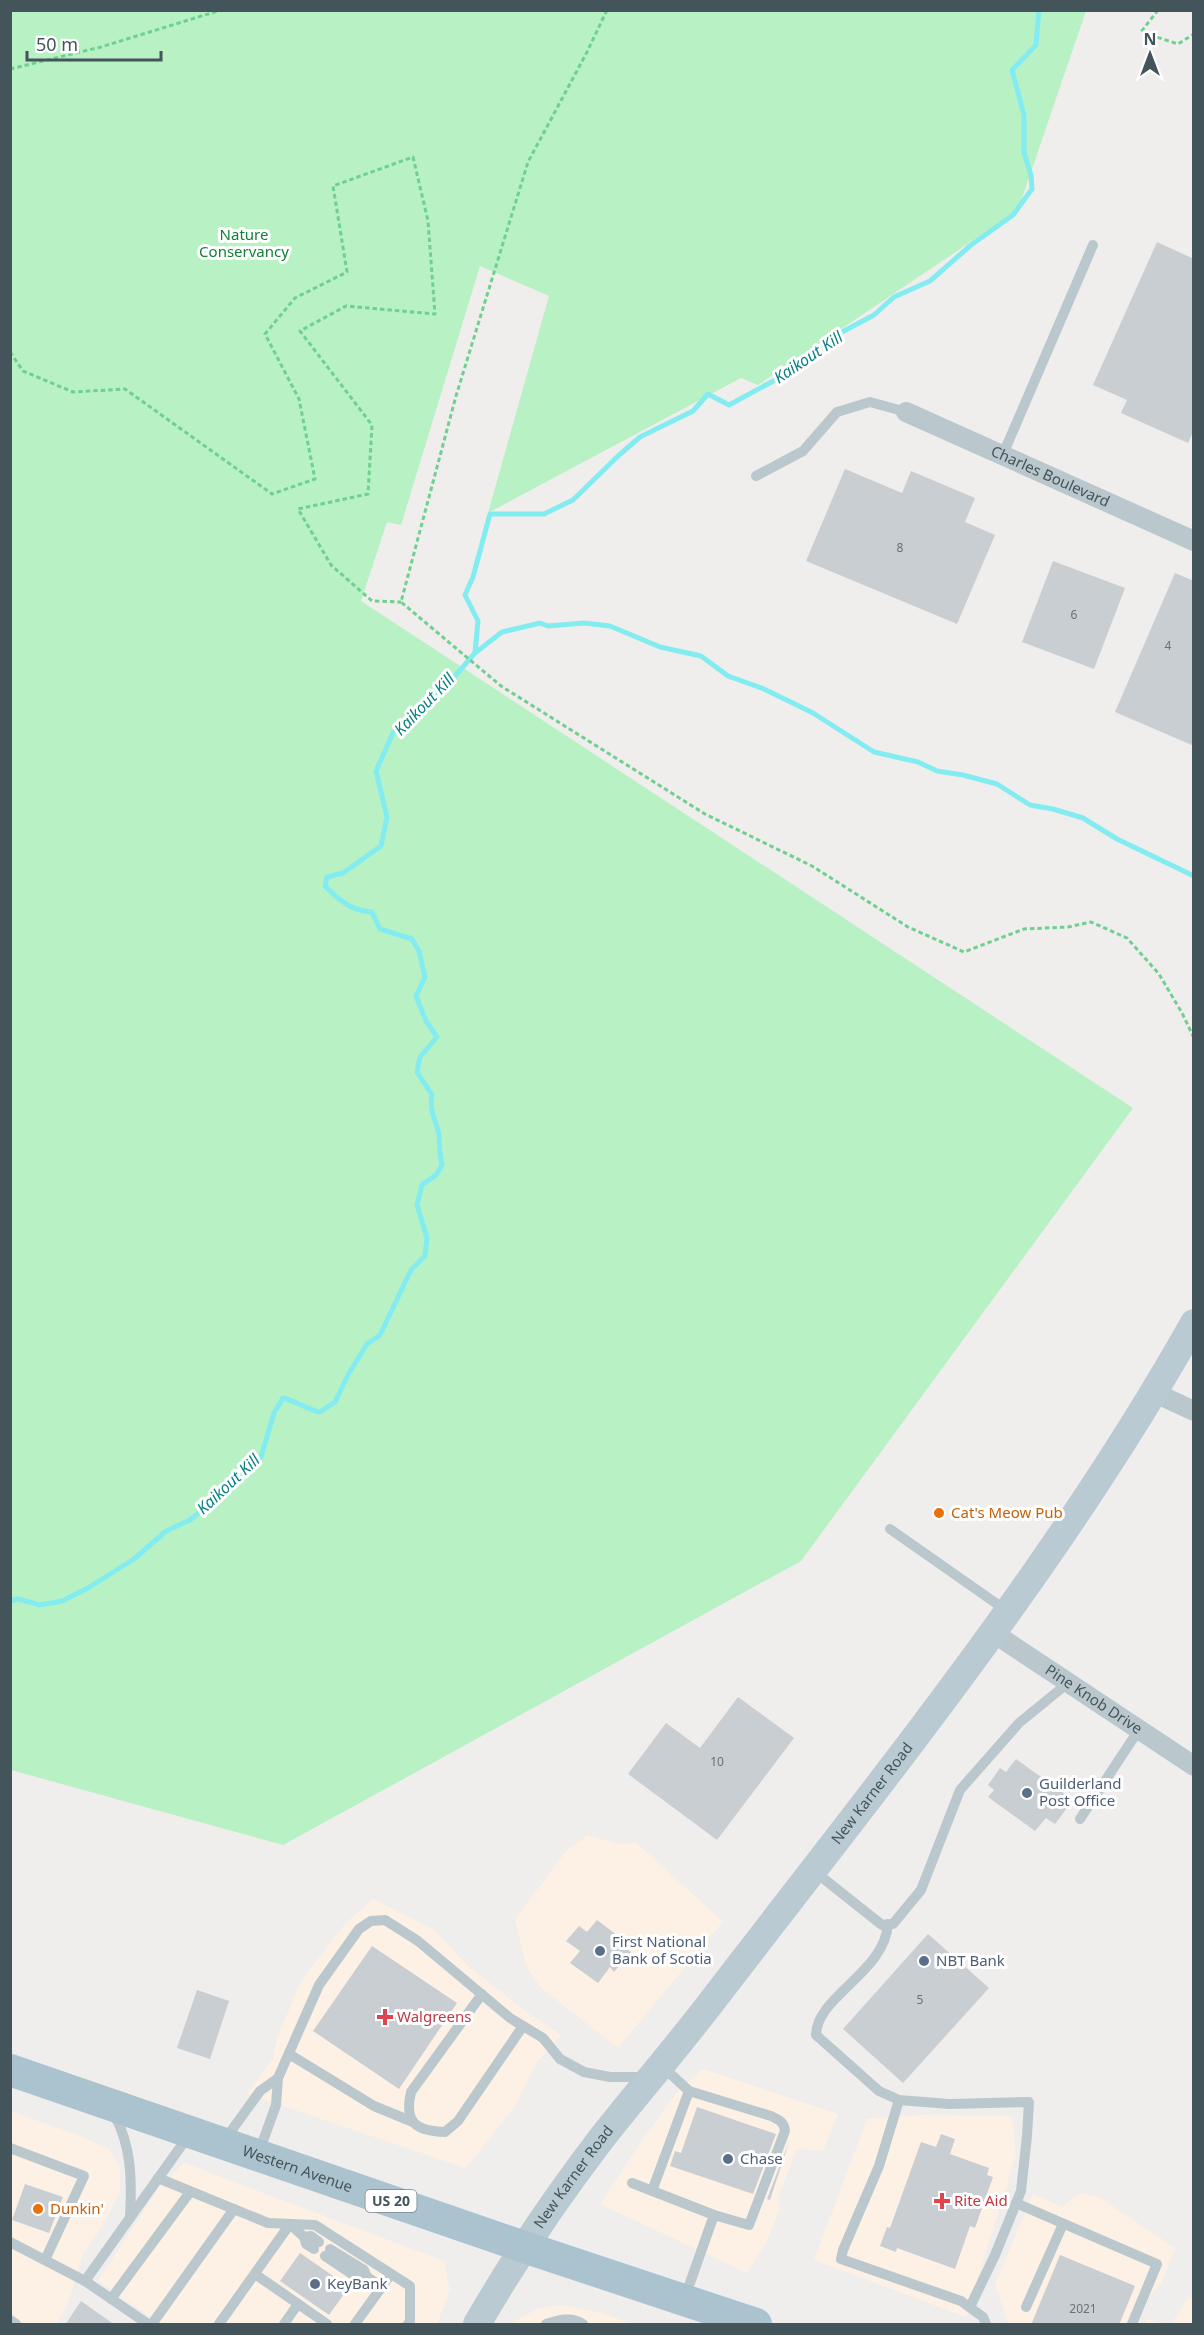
<svg xmlns="http://www.w3.org/2000/svg" width="1204" height="2335" font-family="'Noto Sans',sans-serif">
<style>
.commercial{fill:#fcf1e4}
.green{fill:#b8f1c4}
.lines{fill:none;stroke-linecap:round;stroke-linejoin:round}
.stream{stroke:#83ecf0;stroke-width:5}
.building{fill:#c9ced2}
.path{stroke:#6fd08f;stroke-width:3;stroke-dasharray:4.5 3;stroke-linecap:butt}
.service{stroke:#bac8cd;stroke-width:10}
.minor{stroke:#bac8cd;stroke-width:20}
.secondary{stroke:#b9cad2;stroke-width:28}
.primary{stroke:#abc3ce;stroke-width:32}
.food-dot{fill:#e8710a;stroke:#fff;stroke-width:2}
.service-dot{fill:#5c6f8a;stroke:#fff;stroke-width:2}
.health-dot{fill:#e0444e;stroke:#fff;stroke-width:2}
.labels{text-anchor:middle;stroke-width:6;stroke-linejoin:round;paint-order:stroke}
.number-label{font-size:12px;fill:#657279}
.shield{fill:#fff;stroke:#7c878c;stroke-width:1.5}
.shield-label{font-size:14px;font-weight:bold;fill:#44545b}
.park-label{font-size:15px;fill:#128036;stroke:#fff}
.street-label{font-size:15px;fill:#44545b;stroke:#fff}
.food-label{font-size:15px;fill:#c56008;stroke:#fff;text-anchor:start}
.service-label{font-size:15px;fill:#4e5e75;stroke:#fff;text-anchor:start}
.health-label{font-size:15px;fill:#be3a42;stroke:#fff;text-anchor:start}
.water-label{font-size:16px;font-style:italic;fill:#088287;stroke:#fff}
</style>
<rect width="100%" height="100%" fill="#f0eded"/>
<g class="commercial">
<path d="M588,1835L618,1844L637,1843L723,1922L618,2048L541,1988L526,1966L515,1919L566,1851Z"/>
<path d="M373,1899L434,1930L468,1966L529,2014L561,2035L537,2062L516,2105L466,2168L247,2094L272,2060L278,2036L301,1981L345,1924Z"/>
<path d="M703,2069L838,2114L823,2151L797,2149L778,2197L780,2209L766,2243L747,2273L600,2204L645,2136L677,2092Z"/>
<path d="M10,2111L78,2135L109,2149L120,2167V2191L105,2222L83,2255L67,2307L56,2324H11Z"/>
<path d="M922,2115L1012,2116L1016,2155L966,2317L814,2260L867,2119Z"/>
<path d="M184,2163L444,2261L450,2290L437,2324H161L98,2281L158,2189Z"/>
<path d="M1080,2193L1099,2197L1175,2248L1161,2284L1149,2297L1138,2324H1008L995,2284L1033,2194L1062,2207Z"/>
<path d="M1188,2297L1193,2298V2324H1145L1146,2319L1165,2324L1172,2323Z"/>
<path d="M561,2305L602,2313L632,2324H512L515,2321L537,2309Z"/>
</g>
<path class="green" d="M10,11H1086L1018,210L758,385L741,378L488,513L549,296L480,266L401,525L387,522L361,601L1133,1108L801,1561L283,1845L11,1770Z"/>
<g class="lines">
<g class="stream">
<path d="M475,653L502,632L540,623L548,626L584,623L610,626L660,647L701,656L728,676L764,689L813,713L874,752L918,762L937,771L963,775L997,784L1030,805L1053,809L1083,818L1117,839L1194,876"/>
<path d="M10,1601L18,1599L40,1605L62,1601L88,1588L134,1559L166,1531L190,1520L241,1478L261,1457L274,1413L283,1398C296,1401 306,1409 320,1412L335,1402L349,1373L367,1344L380,1335L411,1270L425,1256L427,1238L417,1205L422,1185L436,1175L442,1165C439,1153 440,1146 439,1135C436,1121 429,1110 432,1095L417,1072L420,1057L437,1037L426,1021L416,996L425,977L419,951L412,939L380,929L372,912C352,911 340,901 325,886L327,877L343,873L381,846L387,817L376,771L393,733L428,699L455,676L475,653L478,621L465,595L473,577L490,514H544L573,500L618,456L640,437L693,411L708,394L729,405L788,373L813,351L842,332L874,315L894,297L930,281L971,245L1013,215L1032,189L1031,175L1024,153V115L1012,70L1036,45L1039,10"/>
</g>
</g>
<g class="building">
<path d="M1157,242L1194,259V430L1188,443L1121,413L1127,400L1093,385Z"/>
<path d="M845,469L902,493L911,471L975,498L965,522L995,535L957,624L806,561Z"/>
<path d="M1053,561L1125,588L1094,669L1022,642Z"/>
<path d="M1175,573L1194,581V746L1115,712Z"/>
<path d="M738,1697L794,1738L717,1840L628,1774L666,1723L700,1748Z"/>
<path d="M1016,1759L1073,1800L1055,1824L1046,1818L1035,1831L988,1797L994,1790L988,1785L1000,1768L1006,1772Z"/>
<path d="M597,1920L630,1945L626,1948L631,1952L614,1972L610,1967L598,1983L570,1963L580,1951L566,1941L579,1926L587,1932Z"/>
<path d="M928,1934L989,1988L903,2083L843,2029Z"/>
<path d="M372,1946L457,2003L399,2089L313,2031Z"/>
<path d="M197,1990L229,2001L210,2059L177,2048Z"/>
<path d="M697,2107L776,2134L753,2194L670,2166L675,2151L681,2153Z"/>
<path d="M941,2134L955,2139L950,2154L989,2168L987,2175L993,2177L975,2228L970,2226L955,2269L897,2248L896,2252L880,2246L887,2227L890,2228L921,2142L936,2147Z"/>
<path d="M790,2139L770,2200L767,2199Z"/>
<path d="M25,2184L63,2197L49,2233L12,2220Z"/>
<path d="M300,2253L349,2287L329,2315L280,2281Z"/>
<path d="M1060,2255L1135,2286L1119,2325H1031Z"/>
<path d="M81,2301L115,2325H65Z"/>
</g>
<g class="lines">
<g class="path">
<path d="M607,10L586,54L528,162L456,396L401,602L501,686L705,814L812,866L908,927L964,952L1024,929L1068,927L1091,922L1127,938L1159,974L1182,1013L1194,1038"/>
<path d="M1158,10L1141,32L1178,44L1194,34"/>
<path d="M10,69L101,47L221,10"/>
<path d="M10,352L23,371L73,392L125,389L272,494L315,479L299,399L265,334L295,298L347,272L333,186L413,157L428,221L435,314L346,306L300,331L372,425L368,494L298,509L331,565L372,601L401,602"/>
</g>
<g class="service">
<path d="M1001,454L1007,445L1093,245"/>
<path d="M756,476L803,451L837,412L870,402L906,412"/>
<path d="M890,1529L1007,1611"/>
<path d="M1080,1819L1138,1731"/>
<path d="M814,1871L882,1925L893,1924L921,1890L960,1790L1019,1723L1068,1683"/>
<path d="M888,1924C885,1972 816,1997 816,2035L879,2091L899,2100L949,2104L1029,2102L1027,2136L1021,2191L995,2255L970,2307"/>
<path d="M482,1994L411,2092C404,2122 415,2131 445,2132L458,2121L523,2026"/>
<path d="M289,2054L374,2106L413,2122"/>
<path d="M662,2066L689,2091L771,2116C779,2120 784,2122 785,2131L749,2225L714,2215"/>
<path d="M899,2100L879,2166L843,2250L841,2259L961,2301L983,2317L986,2324"/>
<path d="M114,2114C132,2147 132,2181 130,2218"/>
<path d="M224,2141L260,2091L278,2078"/>
<path d="M10,2148L84,2176L45,2260"/>
<path d="M259,2152L276,2105L278,2078L319,1985L359,1929L371,1921L385,1920L418,1941L510,2018L543,2038L560,2059L584,2072L610,2077H645"/>
<path d="M158,2178L268,2223L315,2225L410,2286V2321L408,2324"/>
<path d="M632,2183L714,2215L685,2297"/>
<path d="M652,2191L689,2091"/>
<path d="M1016,2203L1157,2264L1132,2324"/>
<path d="M290,2224L304,2237L306,2244L314,2249"/>
<path d="M304,2237L311,2236L319,2242"/>
<path d="M10,2242L85,2281L148,2324"/>
<path d="M330,2249L364,2270L367,2277"/>
<path d="M325,2256L358,2278L367,2277L382,2287"/>
<path d="M255,2274L327,2324"/>
<path d="M85,2281L189,2135"/>
<path d="M111,2299L190,2192"/>
<path d="M1026,2307L1063,2224"/>
<path d="M10,2320L16,2324"/>
<path d="M152,2324L234,2209"/>
<path d="M219,2324L290,2224"/>
<path d="M284,2324L298,2304"/>
<path d="M355,2324L391,2274"/>
<path d="M546,2324C558,2320 572,2316 583,2324"/>
</g>
<g class="minor">
<path id="s1" d="M906,412L1194,541"/>
<path d="M1153,1392L1194,1411"/>
<path id="s2" d="M992,1632L1194,1766"/>
</g>
<path class="secondary" id="s3" d="M477,2324C514,2260 556,2198 601,2139C635,2096 672,2053 706,2009C876,1787 1056,1568 1194,1323"/>
<path class="primary" id="s4" d="M10,2070L524,2247L756,2324"/>
</g>
<g class="food-dot">
<circle cx="939" cy="1513" r="6"/>
<circle cx="38" cy="2209" r="6"/>
</g>
<g class="service-dot">
<circle cx="1027" cy="1793" r="6"/>
<circle cx="600" cy="1951" r="6"/>
<circle cx="924" cy="1961" r="6"/>
<circle cx="728" cy="2159" r="6"/>
<circle cx="315" cy="2284" r="6"/>
</g>
<g class="health-dot">
<path d="M382 2008h6v6h6v6h-6v6h-6v-6h-6v-6h6z"/>
<path d="M939 2192h6v6h6v6h-6v6h-6v-6h-6v-6h6z"/>
</g>
<g class="labels">
<g class="number-label">
<text x="900" y="552">8</text>
<text x="1074" y="619">6</text>
<text x="1168" y="650">4</text>
<text x="717" y="1766">10</text>
<text x="920" y="2004">5</text>
<text x="1083" y="2313">2021</text>
</g>
<rect class="shield" x="365.5" y="2190" width="51" height="22" rx="4.5"/>
<g class="shield-label">
<text x="391" y="2206">US 20</text>
</g>
<g class="park-label">
<text x="244" y="240">Nature<tspan x="244" dy="17">Conservancy</tspan></text>
</g>
<g class="street-label">
<text dy="5" stroke="none"><textPath href="#s1" startOffset="158">Charles Boulevard</textPath></text>
<text dy="5" stroke="none"><textPath href="#s2" startOffset="122">Pine Knob Drive</textPath></text>
<text dy="5" stroke="none"><textPath href="#s3" startOffset="662">New Karner Road</textPath></text>
<text dy="5" stroke="none"><textPath href="#s4" startOffset="304">Western Avenue</textPath></text>
<text dy="5" stroke="none"><textPath href="#s3" startOffset="176">New Karner Road</textPath></text>
</g>
<g class="food-label">
<text x="951" y="1518">Cat's Meow Pub</text>
<text x="50" y="2214">Dunkin'</text>
</g>
<g class="service-label">
<text x="1039" y="1789">Guilderland<tspan x="1039" dy="17">Post Office</tspan></text>
<text x="612" y="1947">First National<tspan x="612" dy="17">Bank of Scotia</tspan></text>
<text x="936" y="1966">NBT Bank</text>
<text x="740" y="2164">Chase</text>
<text x="327" y="2289">KeyBank</text>
</g>
<g class="health-label">
<text x="397" y="2022">Walgreens</text>
<text x="954" y="2206">Rite Aid</text>
</g>
<g class="water-label">
<text transform="translate(808 357) rotate(-34)" y="6">Kaikout Kill</text>
<text transform="translate(424 704) rotate(-46)" y="6">Kaikout Kill</text>
<text transform="translate(228 1484) rotate(-43)" y="6">Kaikout Kill</text>
</g>
</g>
<rect width="1204" height="2335" fill="none" stroke="#44545b" stroke-width="24"/>
<g transform="translate(1150 54)" stroke="#ffffff" stroke-width="4.5" paint-order="stroke">
<path d="M0-4.5L10 22L0 15L-10 22Z" fill="#44545b"/>
<text y="-9" font-size="16" font-weight="bold" text-anchor="middle" fill="#44545b">N</text>
</g>
<path d="M27 51v9h134v-9" fill="none" stroke="#44545b" stroke-width="3"/>
<text x="36" y="51" font-size="18" fill="#44545b" stroke="#ffffff" stroke-width="4.5" paint-order="stroke">50 m</text>
</svg>
